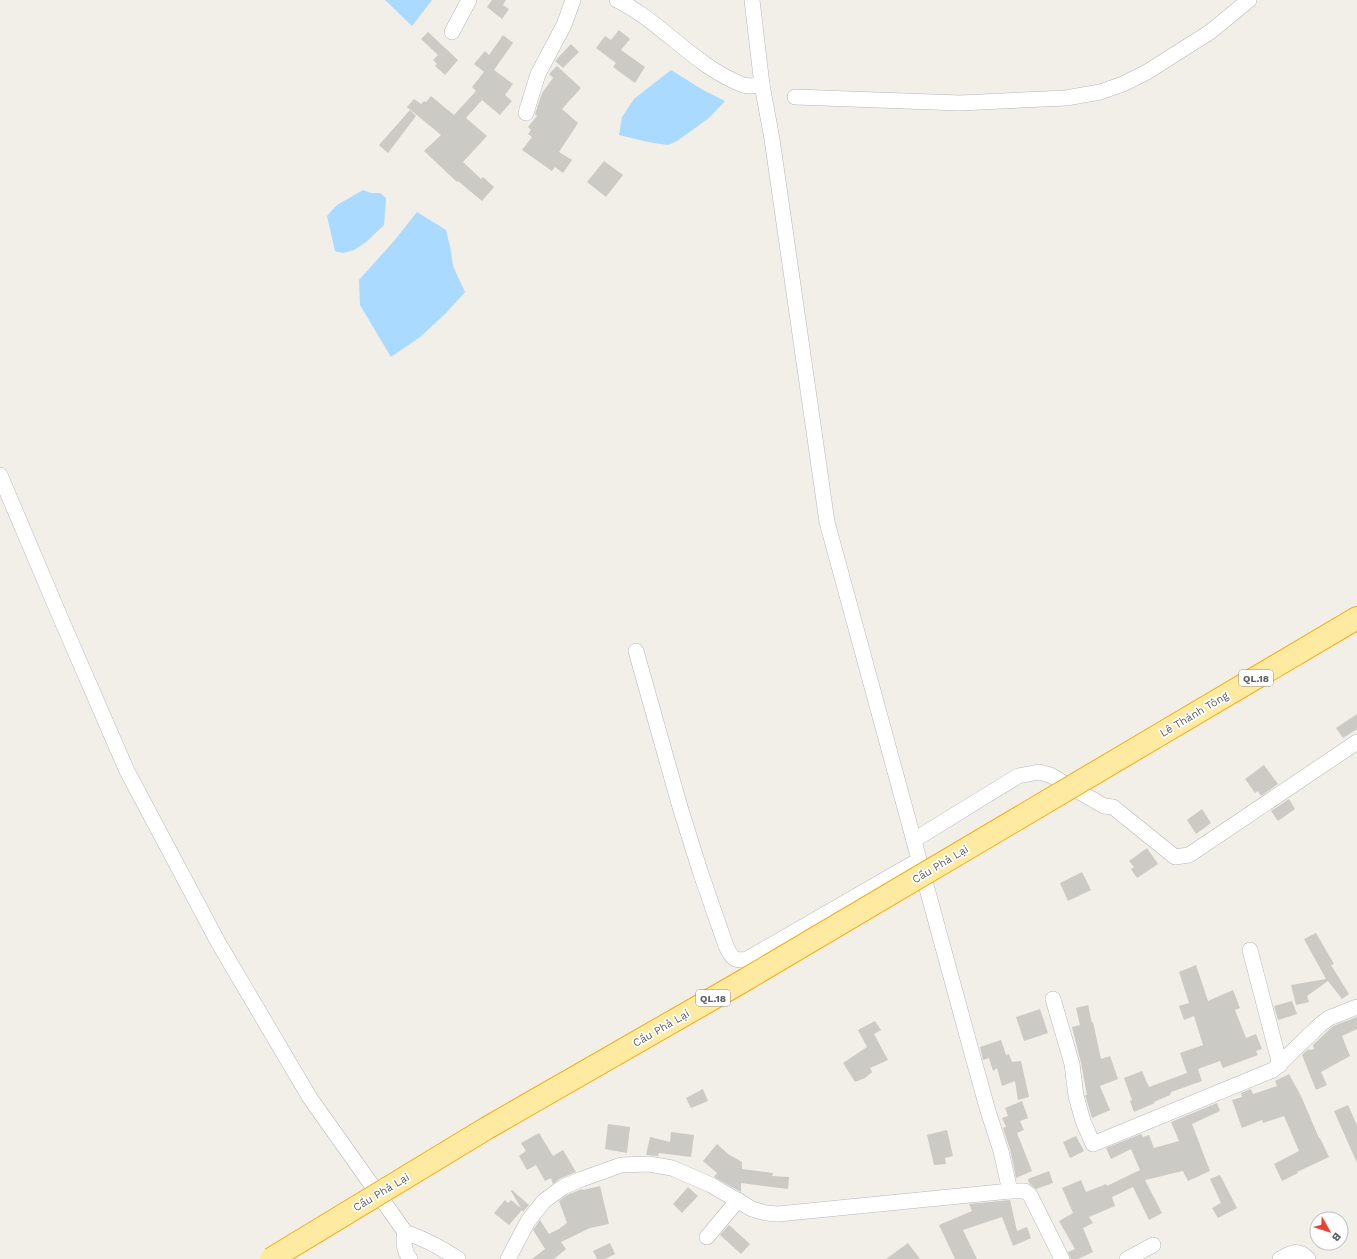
<svg xmlns="http://www.w3.org/2000/svg" width="1357" height="1259" font-family="'Work Sans',sans-serif">
<style>
.water{fill:#aadaff}
.building{fill:#cccac5}
.lines{fill:none;stroke-linecap:round;stroke-linejoin:round}
.minor-casing{stroke:#b5b8bc;stroke-width:16}
.trunk-casing{stroke:#f9ab00;stroke-width:24}
.minor{stroke:#fff;stroke-width:15}
.trunk{stroke:#feeaa1;stroke-width:22}
.trunk-bridge-casing{stroke:#f9ab00;stroke-width:24;stroke-linecap:butt}
.trunk-bridge{stroke:#feeaa1;stroke-width:22}
.labels{text-anchor:middle;stroke-width:3.5;stroke-linejoin:round;paint-order:stroke}
.shield{fill:#fff;stroke:#8f9295;stroke-width:1}
.shield-label{font-size:10px;font-weight:bold;fill:#5f6368}
.street-label{font-size:11px;fill:#5f6368;stroke:#fff}
</style>
<rect width="100%" height="100%" fill="#f1efe8"/>
<g class="water">
<path d="M385,0H432L412,26Z"/>
<path d="M671,70L703,90L725,101L709,118L677,141L668,145L648,142L619,135L622,117L634,99Z"/>
<path d="M363,190L371,193H380L386,198L384,225L366,242L354,250L343,253L335,251L327,216L337,205Z"/>
<path d="M417,212L446,230L451,251L453,266L465,292L445,314L420,337L391,357L360,305L359,280L394,241Z"/>
</g>
<g class="building">
<path d="M492,0H506L503,5L509,9L502,19L487,7Z"/>
<path d="M619,30L630,39L621,50L645,67L635,83L613,67L616,63L596,48L605,36L611,40Z"/>
<path d="M428,32L458,60L445,75L435,66L437,64L433,60L438,55L421,39Z"/>
<path d="M503,35L513,43L494,70L513,84L505,95L512,101L500,115L482,100L466,118L487,136L463,162L481,179L483,177L494,187L482,201L458,181L457,182L424,151L441,135L407,107L414,99L421,104L424,101L426,102L431,96L454,115L476,91L472,87L484,72L474,64L485,51L489,55Z"/>
<path d="M571,44L579,52L563,68L555,61Z"/>
<path d="M557,66L581,88L562,109L578,123L559,152L572,160L563,173L555,167L552,171L522,150L532,137L528,134L531,130L528,127L537,116L535,114L542,93L553,78L549,74Z"/>
<path d="M410,110L416,116L388,153L379,145Z"/>
<path d="M604,161L623,175L606,197L587,182Z"/>
<path d="M1357,714V729L1343,738L1336,728Z"/>
<path d="M1264,765L1278,784L1261,796L1258,791L1255,793L1245,779Z"/>
<path d="M1289,799L1295,809L1278,821L1271,811Z"/>
<path d="M1202,809L1211,823L1196,834L1187,820Z"/>
<path d="M1147,848L1158,864L1137,878L1131,869L1134,867L1129,861Z"/>
<path d="M1082,872L1091,890L1068,901L1060,883Z"/>
<path d="M1316,933L1334,964L1331,965L1349,994L1342,999L1328,981L1307,996L1309,1002L1296,1005L1291,985L1326,979L1304,939Z"/>
<path d="M1196,965L1208,1001L1233,990L1240,1008L1235,1010L1246,1038L1256,1034L1262,1049L1256,1051L1258,1055L1223,1068L1220,1061L1198,1069L1202,1081L1171,1092L1170,1095L1154,1102L1155,1103L1134,1112L1130,1101L1132,1100L1124,1078L1142,1071L1149,1087L1187,1073L1180,1053L1203,1045L1194,1016L1184,1020L1179,1006L1189,1003L1179,972Z"/>
<path d="M1292,1001L1297,1014L1278,1020L1274,1006Z"/>
<path d="M1088,1005L1092,1023L1093,1022L1101,1059L1110,1056L1118,1079L1100,1086L1110,1110L1092,1118L1085,1095H1087L1081,1063L1072,1027L1080,1025L1076,1008Z"/>
<path d="M1040,1009L1048,1033L1024,1041L1016,1017Z"/>
<path d="M1357,1017V1029L1342,1036L1350,1056L1321,1072L1327,1085L1316,1090L1302,1055L1308,1049L1310,1050L1314,1049L1313,1045L1333,1026Z"/>
<path d="M875,1021L881,1030L874,1034L888,1060L870,1068L872,1072L865,1078L855,1082L843,1063L867,1047L858,1030Z"/>
<path d="M1001,1040L1006,1055L1009,1054L1012,1062L1021,1061L1029,1097L1018,1100L1015,1081L1002,1086L997,1068L993,1071L989,1058L983,1060L980,1047Z"/>
<path d="M1289,1074L1301,1096L1319,1138H1320L1329,1157L1297,1172L1298,1173L1282,1181L1274,1164L1299,1151L1284,1116L1263,1123L1262,1120L1242,1128L1232,1100L1242,1097L1241,1093L1251,1089L1253,1094L1277,1086L1275,1081Z"/>
<path d="M703,1089L708,1101L691,1108L686,1098Z"/>
<path d="M1022,1101L1028,1118L1020,1121L1024,1130L1017,1133L1032,1171L1016,1178L1010,1149L1003,1128L1006,1127L1002,1118L1008,1116L1005,1108Z"/>
<path d="M1217,1103L1220,1111L1192,1124L1210,1171L1188,1181L1183,1171L1145,1180L1162,1213L1149,1220L1133,1187L1112,1197L1115,1206L1089,1217L1093,1223L1083,1228L1093,1252L1078,1259H1071L1068,1252L1075,1249L1059,1221L1073,1213L1062,1188L1081,1180L1086,1192L1106,1184L1107,1186L1140,1170L1131,1149L1111,1159L1106,1148L1141,1134L1143,1137L1149,1135L1154,1148L1179,1141L1171,1122Z"/>
<path d="M1348,1105L1357,1125V1163L1334,1111Z"/>
<path d="M608,1124L630,1127L627,1153L605,1149Z"/>
<path d="M947,1130L953,1156L945,1158L946,1164L934,1165L927,1135Z"/>
<path d="M671,1132L694,1135L691,1157L659,1153L658,1156L646,1155L650,1137L670,1142Z"/>
<path d="M539,1133L553,1156L563,1150L576,1172L559,1179L553,1184L551,1178L545,1181L536,1165L527,1170L519,1156L526,1151L521,1143Z"/>
<path d="M1076,1136L1084,1151L1070,1158L1063,1142Z"/>
<path d="M717,1144L728,1154L742,1162V1169L773,1173L772,1176L789,1177L788,1189L741,1183V1192L714,1177L717,1173L703,1161Z"/>
<path d="M1049,1171L1053,1183L1036,1189L1029,1183L1028,1179Z"/>
<path d="M1220,1175L1237,1208L1218,1218L1212,1208L1221,1203L1210,1179Z"/>
<path d="M600,1186L609,1224L590,1228L561,1242L566,1249L554,1259H532L545,1249L533,1230L540,1220L549,1234L559,1229L567,1223L559,1201L567,1195L582,1189L583,1190Z"/>
<path d="M688,1187L698,1196L682,1213L673,1204Z"/>
<path d="M512,1190L529,1205L523,1212L522,1210L509,1225L494,1213L505,1200L508,1203L511,1200L521,1208L511,1191Z"/>
<path d="M1010,1200L1017,1231L1027,1227L1031,1238L1013,1246L1002,1217L963,1230L977,1259H955L939,1225L972,1211L969,1204Z"/>
<path d="M729,1225L750,1244L741,1254L720,1235Z"/>
<path d="M610,1243L615,1254L605,1259H597L593,1251Z"/>
<path d="M908,1243L920,1259H886Z"/>
</g>
<g class="lines">
<defs>
<g id="minor">
<path d="M617,0C662,22 694,66 743,85L749,86L762,85"/>
<path d="M752,0L762,85L772,139L827,522L971,1050L988,1111L1001,1151L1010,1191"/>
<path d="M452,32L469,0"/>
<path d="M795,97L960,103L1066,98L1100,92L1123,84L1147,72L1210,32L1249,0"/>
<path d="M526,113L538,74L564,25L573,0"/>
<path d="M0,475L61,619L127,771L219,944L310,1098L405,1232C403,1241 404,1251 410,1259"/>
<path d="M636,651L680,807L700,871L726,946C731,957 734,962 747,959L919,860"/>
<path d="M914,840L1018,776L1039,772L1050,775L1104,806L1113,807L1175,857L1189,855L1357,742"/>
<path d="M1250,950L1280,1065"/>
<path d="M1053,999L1072,1064L1076,1096L1083,1121L1093,1144L1273,1070L1321,1024L1329,1018L1357,1007"/>
<path d="M405,1232C424,1239 441,1247 458,1259"/>
<path d="M707,1237L738,1200"/>
<path d="M508,1259L528,1221L544,1201L563,1187L582,1179L621,1165L649,1164L672,1168L711,1185L752,1209L766,1213L778,1214L1010,1191H1025L1030,1195L1062,1259"/>
<path d="M1127,1259L1153,1245"/>
<path d="M1280,1259C1291,1253 1298,1248 1308,1259"/>
</g>
<path id="trunk" d="M1154,738L1357,618"/>
</defs>
<use href="#minor" class="minor-casing"/>
<use href="#trunk" class="trunk-casing"/>
<use href="#minor" class="minor"/>
<use href="#trunk" class="trunk"/>
<defs>
<path id="trunk-bridge" d="M271,1259L487,1128L738,984L1154,738"/>
</defs>
<use href="#trunk-bridge" class="trunk-bridge-casing"/>
<use href="#trunk-bridge" class="trunk-bridge"/>
</g>
<g class="labels">
<g class="shield">
<rect x="1239" y="670" width="34" height="16" rx="3"/>
<rect x="696" y="990" width="34" height="16" rx="3"/>
</g>
<g class="shield-label">
<text x="1256" y="682">QL.18</text>
<text x="713" y="1002">QL.18</text>
</g>
<g class="street-label">
<text transform="translate(1194 714) rotate(-31)" y="4">Lê Thánh Tông</text>
<text transform="translate(940 864) rotate(-31)" y="4">Cầu Phả Lại</text>
<text transform="translate(661 1028) rotate(-30)" y="4">Cầu Phả Lại</text>
<text transform="translate(381 1192) rotate(-31)" y="4">Cầu Phả Lại</text>
</g>
</g>
<g transform="translate(1329 1231) rotate(129)"><circle r="19" fill="#ffffff" stroke="#bfc1c3"/>
<path d="M0-3L7 15L0 10L-7 15Z" fill="#ea4335"/>
<text y="-6" font-size="11" font-weight="bold" text-anchor="middle" fill="#5f6368">B</text>
</g>
</svg>
